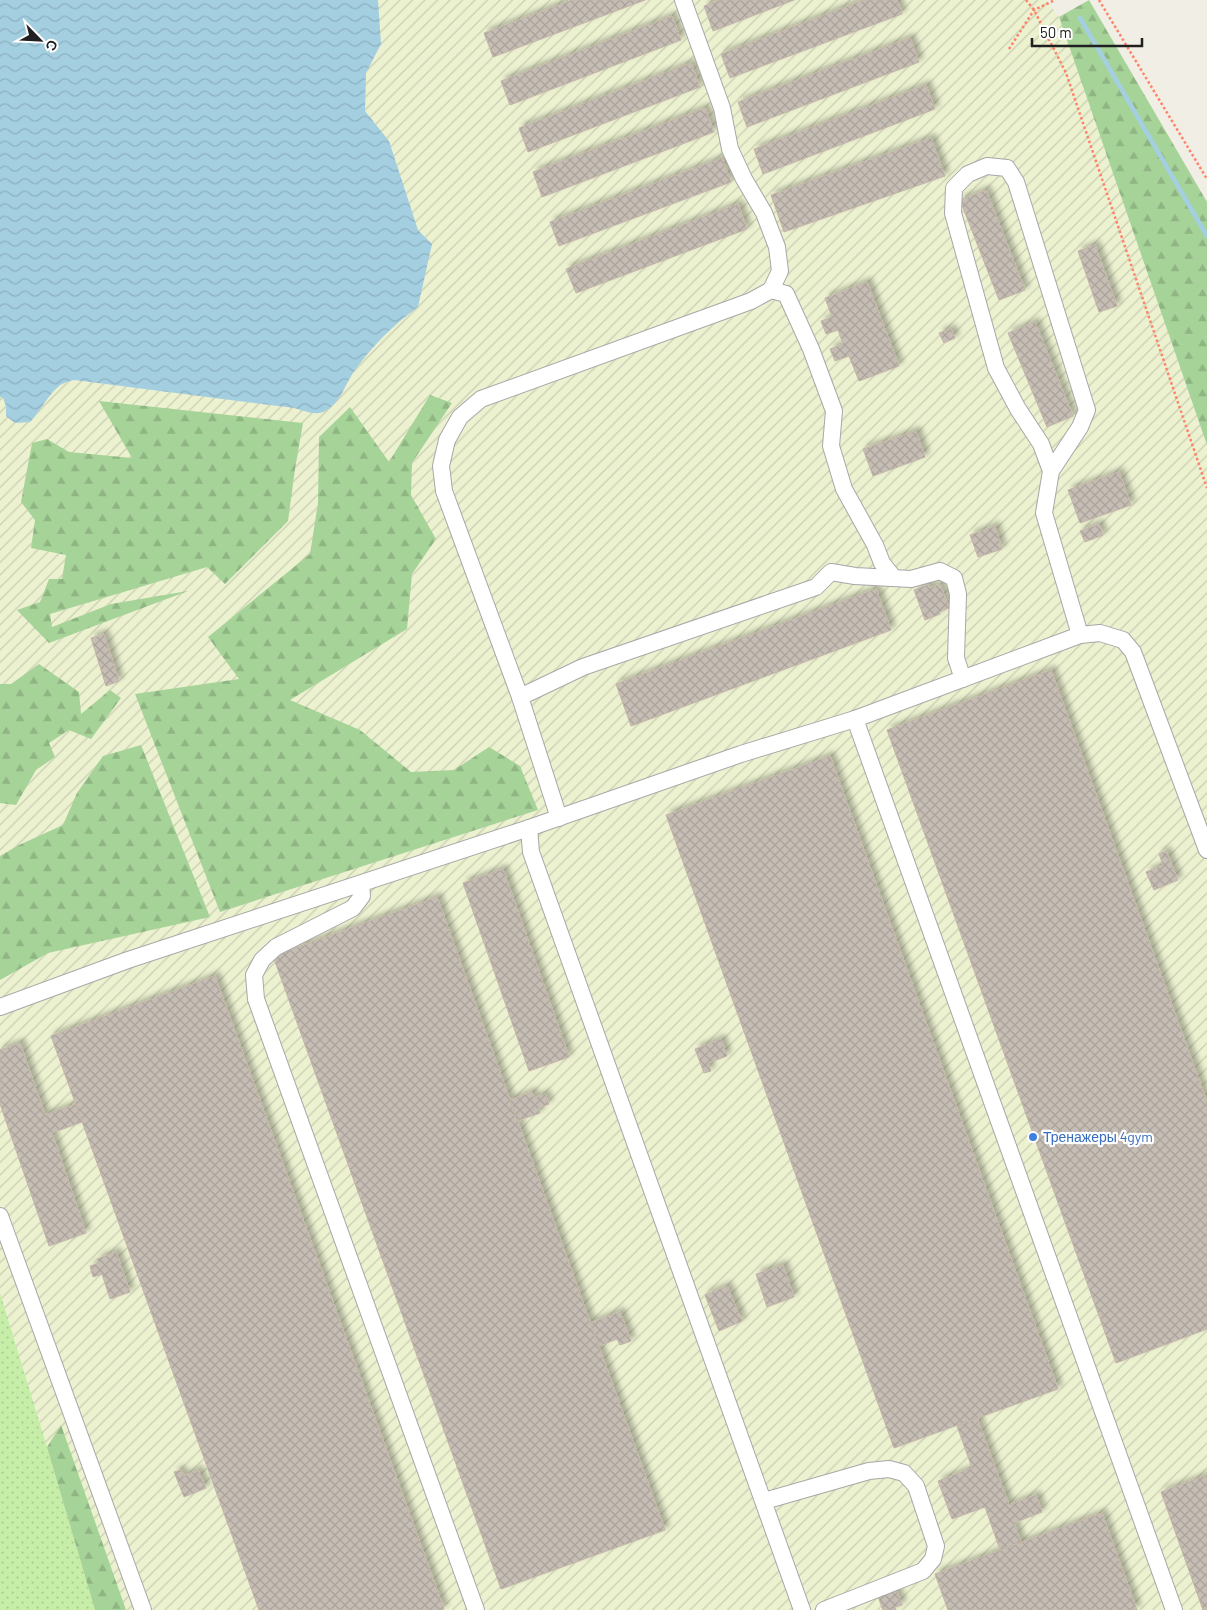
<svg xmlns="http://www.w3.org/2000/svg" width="1207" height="1610" font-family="Barlow,sans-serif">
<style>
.farmland{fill:url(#farmland-furrows)}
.grass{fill:url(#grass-dots)}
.forest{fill:url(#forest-firs)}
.water{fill:url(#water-waves)}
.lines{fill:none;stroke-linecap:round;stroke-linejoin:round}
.stream{stroke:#a4cfe1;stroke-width:4.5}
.building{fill:url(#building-cross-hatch);stroke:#c4b5a7;filter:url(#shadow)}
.minor-casing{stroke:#a7a7a7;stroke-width:18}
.path{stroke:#ff8269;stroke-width:2.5;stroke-dasharray:2.5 2.5;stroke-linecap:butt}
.minor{stroke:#fff;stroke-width:16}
.shop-dot{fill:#3f7fe0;stroke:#fff;stroke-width:2}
.labels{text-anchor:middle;stroke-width:4.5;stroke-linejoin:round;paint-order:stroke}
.shop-label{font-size:14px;fill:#366cbe;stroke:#fff;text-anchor:start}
</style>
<defs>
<pattern id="farmland-furrows" width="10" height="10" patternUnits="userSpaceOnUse" patternTransform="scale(1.25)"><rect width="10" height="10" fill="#ecf1d0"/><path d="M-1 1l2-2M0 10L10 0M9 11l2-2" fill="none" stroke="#caceb2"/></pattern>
<pattern id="grass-dots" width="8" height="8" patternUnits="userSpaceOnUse" patternTransform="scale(1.25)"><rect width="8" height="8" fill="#c6eea9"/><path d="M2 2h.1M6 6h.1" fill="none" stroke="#aacc91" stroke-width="1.8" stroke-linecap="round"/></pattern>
<pattern id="forest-firs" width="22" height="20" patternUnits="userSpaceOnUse" patternTransform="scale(1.25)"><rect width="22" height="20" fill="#a6d398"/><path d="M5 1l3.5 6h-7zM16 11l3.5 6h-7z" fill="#8fb583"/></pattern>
<pattern id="water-waves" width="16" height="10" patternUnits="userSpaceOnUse" patternTransform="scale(1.25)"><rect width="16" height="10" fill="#a4cfe1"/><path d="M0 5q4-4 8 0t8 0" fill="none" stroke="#8db1c1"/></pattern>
<pattern id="building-cross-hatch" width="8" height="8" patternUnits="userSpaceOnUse" patternTransform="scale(1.25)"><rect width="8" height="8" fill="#c6beb5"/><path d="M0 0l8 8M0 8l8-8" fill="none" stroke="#aaa39b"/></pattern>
<filter id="shadow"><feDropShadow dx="4.5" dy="-4.5" stdDeviation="2.5" flood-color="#0004"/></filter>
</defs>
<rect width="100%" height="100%" fill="#f1eee6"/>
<path class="farmland" d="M0,0H1046L1059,17L1207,433V1610H0Z"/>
<path class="grass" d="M0,1293L47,1447L95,1610H0Z"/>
<g class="forest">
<path d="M1089,0L1207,202V445L1059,17Z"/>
<path d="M430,395L452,403L412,463L411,495L436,539L412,574L407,629L290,700L360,730L411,772L454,770L489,747L520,766L538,810L220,912L135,694L239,679L208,637L310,554L318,503L319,437L350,407L389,462Z"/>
<path d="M99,401L303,423L295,469L288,521L225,584L207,567L50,614L52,627L111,604L188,591L49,643L17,610L40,602L49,579H62L66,555L31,548L35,520L21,502L32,443L47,439L69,452L132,458Z"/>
<path d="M39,664L79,692L81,714L110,690L121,698L91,739L69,730L49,743L55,757L36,770L16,805L0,803V684H11Z"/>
<path d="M141,745L210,917L48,953L0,980V856L19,845L63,825L77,793L103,756Z"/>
<path d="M61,1425L126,1610H95L47,1447Z"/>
</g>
<path class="water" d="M0,0H378L381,44L366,73L365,111L389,141L418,230L432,244L418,307C393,325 371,347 353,373C345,385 341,401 327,410C317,417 305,411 294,408L74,380C70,381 66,382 62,384C51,390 40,412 30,422L15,423L6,416V406L3,398L0,397Z"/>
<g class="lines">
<path class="stream" d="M1080,18L1207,236"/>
</g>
<g class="building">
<path d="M572,0H645L493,57L484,33Z"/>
<path d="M720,0H794L713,31L704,6Z"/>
<path d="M864,0H897L902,14L730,78L721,54Z"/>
<path d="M672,16L681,40L510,105L501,81Z"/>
<path d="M910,38L919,62L747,127L738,102Z"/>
<path d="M691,63L700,87L528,152L519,128Z"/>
<path d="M926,85L935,109L763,174L754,149Z"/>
<path d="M705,108L714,132L542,197L533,172Z"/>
<path d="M931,138L945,176L784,232L771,195Z"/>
<path d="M722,158L731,182L559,246L550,222Z"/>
<path d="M986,190L1025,290L999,300L960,200Z"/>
<path d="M738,204L747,229L576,293L566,269Z"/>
<path d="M1095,245L1117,306L1099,312L1078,251Z"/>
<path d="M867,282L899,366L859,381L849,356L835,361L830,349L843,344L838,330L826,334L821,321L832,317L825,298Z"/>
<path d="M1035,322L1073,416L1047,427L1008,333Z"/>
<path d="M951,329L955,338L944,343L939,333Z"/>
<path d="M916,431L925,457L873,476L863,449Z"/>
<path d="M1119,472L1131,505L1080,523L1068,490Z"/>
<path d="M1099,524L1103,535L1085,542L1080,531Z"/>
<path d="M995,526L1002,549L978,557L970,535Z"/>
<path d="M929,584L930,588L940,584L949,608L939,612L940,614L925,620L914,590Z"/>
<path d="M876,589L891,630L631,726L616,684Z"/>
<path d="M104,634L119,681L106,686L91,638Z"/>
<path d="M1051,670L1207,1102V1329L1116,1363L887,730Z"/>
<path d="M830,756L1058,1389L894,1448L666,815Z"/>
<path d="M1166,851L1178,880L1154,890L1146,872L1163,865L1159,854Z"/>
<path d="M503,869L569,1057L529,1071L463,883Z"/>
<path d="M437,897L665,1530L501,1589L273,956Z"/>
<path d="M215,976L444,1609L441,1610H259L51,1036Z"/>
<path d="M721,1039L727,1056L708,1063L711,1071L704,1073L695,1049Z"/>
<path d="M20,1043L45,1115L76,1104L82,1122L52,1133L86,1233L49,1246L0,1104V1050Z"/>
<path d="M532,1092L534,1098L545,1094L549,1104L538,1108L540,1113L517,1121L510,1100Z"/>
<path d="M116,1252L130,1292L110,1299L102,1274L93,1277L90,1266L99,1263L97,1259Z"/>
<path d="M783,1265L794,1297L767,1307L756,1274Z"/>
<path d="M727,1286L742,1321L719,1331L705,1295Z"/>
<path d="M620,1312L631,1341L620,1345L617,1339L599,1346L590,1323Z"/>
<path d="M977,1418L1009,1505L1036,1495L1042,1512L1014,1523L1021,1542L1000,1550L985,1507L952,1519L938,1481L972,1468L957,1426Z"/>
<path d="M181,1470L183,1476L198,1470L206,1488L184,1497L174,1472Z"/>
<path d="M1207,1475V1610H1203L1161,1492Z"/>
<path d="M1102,1513L1137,1610H948L935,1574Z"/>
<path d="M895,1587L902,1605L895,1607L896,1610H883L877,1594Z"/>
</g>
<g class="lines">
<defs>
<g id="minor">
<path d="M771,290L786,294L811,349L834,411L831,446L844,489L875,545L882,563L894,578"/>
<path d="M1051,471L1080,427L1087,410L1016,182L1007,168L987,166L968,174L954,188L953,213L996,368L1018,409L1041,444L1051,471L1044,513L1080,635"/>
<path d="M520,697L583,667L816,587L831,572L855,576L911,579L940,571L954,578L958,594L956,658L963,679"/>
<path d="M855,719L1174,1610"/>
<path d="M559,818L520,697L444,491L441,466L447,440L460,417L481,399L751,301L771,290L780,271L777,247L764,213L744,179L730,149L722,108L683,0"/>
<path d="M529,828L531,852L802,1610"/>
<path d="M361,884L362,896L353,908L276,947L262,960L254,975L256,999L476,1610"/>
<path d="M0,1007L128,960L529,828L741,754L855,719L1080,635L1100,633L1123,640L1133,652L1207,850"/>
<path d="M0,1216L143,1610"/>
<path d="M764,1501L869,1471L889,1469L904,1473L916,1486L936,1546L933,1559L923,1571L824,1610"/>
</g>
</defs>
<use href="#minor" class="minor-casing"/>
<g class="path">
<path d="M1026,0L1034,10L1066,73L1207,488"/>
<path d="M1099,0L1207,179"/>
<path d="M1009,49L1034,10L1055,0"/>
</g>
<use href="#minor" class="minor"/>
</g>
<circle class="shop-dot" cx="1033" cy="1137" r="5"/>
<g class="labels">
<g class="shop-label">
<text x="1043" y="1142">Тренажеры 4gym</text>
</g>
</g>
<g transform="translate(40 40) rotate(114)" stroke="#ffffff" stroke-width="4" paint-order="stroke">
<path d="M0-4L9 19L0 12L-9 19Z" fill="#202020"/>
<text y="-8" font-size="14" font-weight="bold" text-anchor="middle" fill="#202020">С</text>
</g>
<path d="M1032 38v8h110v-8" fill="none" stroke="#202020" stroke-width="2.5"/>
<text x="1040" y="38" font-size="15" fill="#202020" stroke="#ffffff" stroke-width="4" paint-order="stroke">50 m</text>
</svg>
